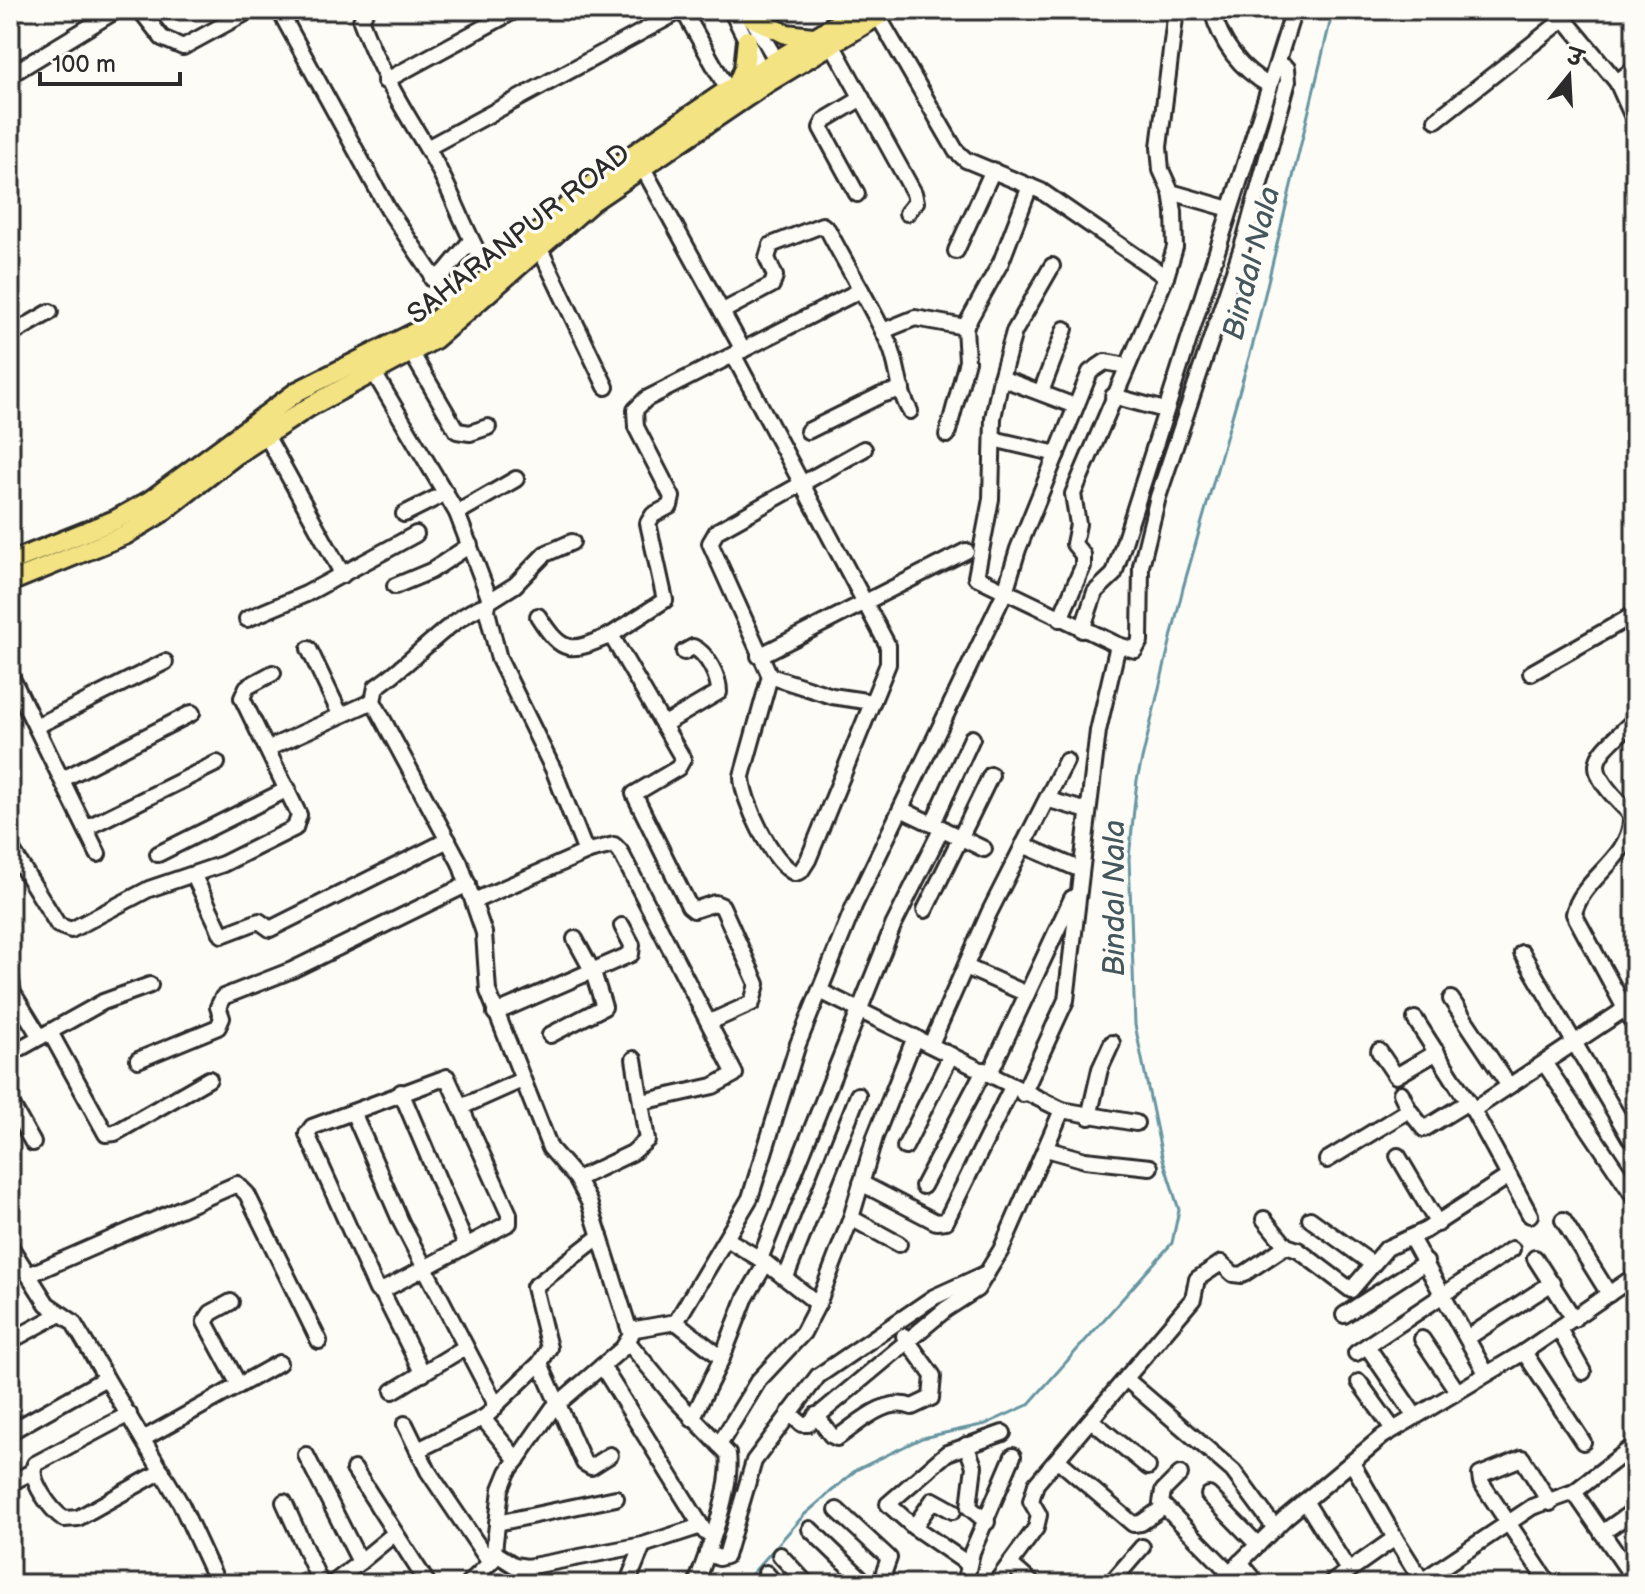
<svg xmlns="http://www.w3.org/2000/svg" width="1645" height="1594" font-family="'Balsamiq Sans','Playpen Sans Deva',sans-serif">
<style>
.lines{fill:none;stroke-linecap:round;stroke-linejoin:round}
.stream{stroke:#6695a0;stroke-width:3}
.minor-casing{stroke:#2b2b2b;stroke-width:20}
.major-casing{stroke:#2b2b2b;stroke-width:24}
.minor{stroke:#fdfcf7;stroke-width:14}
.major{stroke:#f4e382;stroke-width:18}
.labels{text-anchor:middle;stroke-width:7;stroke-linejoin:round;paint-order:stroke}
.street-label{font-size:28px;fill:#2b2b2b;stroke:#fdfcf7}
.water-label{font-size:30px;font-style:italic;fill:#44575c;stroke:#fdfcf7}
</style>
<rect width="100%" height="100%" fill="#fdfcf7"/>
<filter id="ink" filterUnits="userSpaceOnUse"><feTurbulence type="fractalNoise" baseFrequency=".0125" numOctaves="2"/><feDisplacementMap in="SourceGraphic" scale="16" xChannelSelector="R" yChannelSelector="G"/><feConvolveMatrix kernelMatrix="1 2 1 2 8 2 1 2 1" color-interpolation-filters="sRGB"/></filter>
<g filter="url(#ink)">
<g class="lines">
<path class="stream" d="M743,1584L804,1515L856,1470L922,1438L986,1424L1028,1405L1172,1243L1179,1210L1162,1156L1135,1025L1129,858L1137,780L1183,588L1254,340L1333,10"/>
<defs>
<g id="minor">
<path d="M140,10L162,38L183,47L251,10"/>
<path d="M279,10L388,209L454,307"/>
<path d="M366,10L361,21C378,67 401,106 427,148C452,188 465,235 491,276"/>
<path d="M683,10L728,90"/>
<path d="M731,10L766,79"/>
<path d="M1212,10C1221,44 1240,69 1270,86"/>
<path d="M1557,10L1617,82L1635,122"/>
<path d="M878,16L956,151L966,160L1041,191L1166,277"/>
<path d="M751,17L781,68"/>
<path d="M833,46L914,193L916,202L907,213"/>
<path d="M10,75L117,10"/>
<path d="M385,81L516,10"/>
<path d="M1617,82L1635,68"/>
<path d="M1436,120L1564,19"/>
<path d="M427,148L682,10"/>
<path d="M643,168L743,350"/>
<path d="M1171,192L1230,209"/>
<path d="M857,194L821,128L825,120L862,98"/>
<path d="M540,249L606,387"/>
<path d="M956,251L993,170"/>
<path d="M432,279L445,272L469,243"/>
<path d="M723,311L772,285L775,276L767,258L771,245L822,225L828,230C848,269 872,306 890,346C899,367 898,392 910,411"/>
<path d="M965,327L1001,262L1030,186"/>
<path d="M883,331L915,318L965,327L967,361L947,435"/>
<path d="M10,335L50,312"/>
<path d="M411,352L457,431L470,433L488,427"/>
<path d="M734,356L888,646V664L808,860L801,871L795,873C772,863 742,800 742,776L770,676"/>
<path d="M373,371L457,513L490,600"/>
<path d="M1001,378L1075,406"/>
<path d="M1041,392L1065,329"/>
<path d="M1113,396L1165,410"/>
<path d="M808,431L881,395L902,389"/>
<path d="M266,435L343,575"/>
<path d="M993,439L1057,454"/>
<path d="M864,449L717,531L710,543L770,676L832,696L872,702"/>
<path d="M457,513L516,479"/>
<path d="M404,514L446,493"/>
<path d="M572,542L545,554L515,585L488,602L487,611L499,659L554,771L583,845L589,851L614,845L620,851L735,1074L713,1086L642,1102"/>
<path d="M395,586L431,571L470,545"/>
<path d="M538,616C563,655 570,653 611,635"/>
<path d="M247,619L306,594L416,534"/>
<path d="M1060,619L1083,566V555L1074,544L1078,524L1073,494L1166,277L1175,247L1174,212L1171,192L1161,170L1159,147L1176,10"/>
<path d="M1082,630L1095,592L1114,574L1294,10"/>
<path d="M1118,645L1135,650L1140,641L1141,566L1158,497L1245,238L1288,81L1287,68L1278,63"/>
<path d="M309,649L340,714"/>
<path d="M759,656L966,551"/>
<path d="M1531,673L1635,614"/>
<path d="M10,674L98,854"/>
<path d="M1635,719C1597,757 1579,761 1622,805C1627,810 1631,813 1631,820C1630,859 1581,879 1574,914L1635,1027"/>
<path d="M663,725L719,692C719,677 707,653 693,647L684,652"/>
<path d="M37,726L165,662"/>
<path d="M269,748L373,701"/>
<path d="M63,779L192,713"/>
<path d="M1049,800L1088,811"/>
<path d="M903,810L984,849"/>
<path d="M933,823L972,738"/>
<path d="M86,828L217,763"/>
<path d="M1023,845L1081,870"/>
<path d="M10,847L58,925L71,930L149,889L223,864L295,828L299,815L242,698L247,687L273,673"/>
<path d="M158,854L288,789"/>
<path d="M194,876L222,935L259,921L270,929L448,840"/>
<path d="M474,901L589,851"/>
<path d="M925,910L991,775"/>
<path d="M1522,953L1630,1138"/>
<path d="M966,967L1027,994"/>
<path d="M10,975L13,993L40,1037"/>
<path d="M820,991L1062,1110L1136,1123"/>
<path d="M1451,999L1509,1086"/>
<path d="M495,1013L631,954L632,945L622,926"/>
<path d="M1415,1019L1468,1102"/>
<path d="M710,1022L752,1003L757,984L722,906L715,903L694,910L689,906L634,794L678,768L683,759L611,635L665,600L648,523L653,515L670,506L672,497L636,427L635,410L646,399L861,290"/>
<path d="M50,1032L106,1134L115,1133L209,1079"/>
<path d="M550,1035L604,1007L593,972L575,939"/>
<path d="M931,1044L989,913L1066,761"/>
<path d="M1379,1051L1396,1076L1437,1052"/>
<path d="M10,1054L103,1002L150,985"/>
<path d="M138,1060L218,1027L222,1018L218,1007L223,997L292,970L468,884"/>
<path d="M1545,1064L1635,1198"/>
<path d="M990,1073L1072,898"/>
<path d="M447,1077L509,1214V1223L387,1288L377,1290L307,1134L312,1127Z"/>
<path d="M401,1092L466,1245"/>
<path d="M1401,1093L1409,1110"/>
<path d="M1023,1094L1066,1000L1098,731L1118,645L976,577L991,499L993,418L1001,378L1014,332L1052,266"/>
<path d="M10,1102L33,1143"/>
<path d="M461,1107L522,1080"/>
<path d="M353,1112L401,1222L494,1401V1409L485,1417L486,1422L517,1460"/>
<path d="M1089,1117L1100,1069L1112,1043"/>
<path d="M905,1147L951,1055"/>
<path d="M1046,1149L1085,1160L1150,1167"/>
<path d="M1398,1156L1438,1224"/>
<path d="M1327,1160L1409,1110L1424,1129L1468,1102L1473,1110L1619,1013L1635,997"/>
<path d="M1509,1176L1530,1215"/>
<path d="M577,1179L632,1153L647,1140L634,1059"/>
<path d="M861,1183L936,1222L946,1221L1012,1087"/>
<path d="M923,1186L984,1070"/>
<path d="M851,1218L899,1244"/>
<path d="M1264,1219L1286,1246"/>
<path d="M1310,1219L1371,1263"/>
<path d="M1563,1220L1609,1294"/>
<path d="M1411,1238L1486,1373"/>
<path d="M727,1239L760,1259"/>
<path d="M10,1246L47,1304L73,1322L181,1504L218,1584"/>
<path d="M1535,1258L1574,1319"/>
<path d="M766,1263L818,1304"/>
<path d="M31,1274L237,1184L247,1194L319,1341"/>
<path d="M786,1277L858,1095"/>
<path d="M381,1290L423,1374"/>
<path d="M231,1302L211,1313L205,1322L239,1385"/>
<path d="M1344,1315L1426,1262"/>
<path d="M676,1322L722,1358L745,1299L766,1263L760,1259L893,926L942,828"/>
<path d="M1559,1329L1583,1372"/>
<path d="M630,1330L676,1322L750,1198L798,1044L854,906L1005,592L1018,549L1090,372L1105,362L1127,366"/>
<path d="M1467,1338L1552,1283"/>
<path d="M1422,1339L1457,1391"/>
<path d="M10,1341L60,1314"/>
<path d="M628,1342L675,1399L728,1454C733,1488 708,1552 696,1584"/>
<path d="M1367,1346L1415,1416"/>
<path d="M1524,1352L1583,1442"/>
<path d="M1356,1353L1512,1249"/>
<path d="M540,1363L584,1463L591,1467L610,1455"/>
<path d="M602,1366L705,1532"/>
<path d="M1126,1379L1233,1471L1275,1528"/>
<path d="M1359,1382L1393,1429"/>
<path d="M393,1391L464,1348"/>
<path d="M495,1406L540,1363L549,1348L534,1287L600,1236"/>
<path d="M789,1413L802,1424H808L946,1309L977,1289L1001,1250L1062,1110"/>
<path d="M129,1414L35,1464C28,1480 51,1510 64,1519L78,1518L162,1471"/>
<path d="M816,1415L831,1435L837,1438C858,1424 885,1396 912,1407L931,1398L933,1376L904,1336"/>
<path d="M692,1419L722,1358"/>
<path d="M1091,1420L1148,1467"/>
<path d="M405,1424L428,1471L490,1563"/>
<path d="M10,1432L106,1378"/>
<path d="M143,1439L279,1363"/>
<path d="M719,1445L758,1381L803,1333L818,1304L851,1218L875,1137L915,1037"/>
<path d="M966,1445L974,1466L969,1507L987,1522"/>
<path d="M418,1450L485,1417"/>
<path d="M306,1455L360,1562L332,1584"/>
<path d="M1058,1460L1133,1524L1141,1523L1164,1507"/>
<path d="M1352,1463L1395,1538"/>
<path d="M354,1469L428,1584"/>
<path d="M1180,1474L1163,1491L1161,1503L1229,1572"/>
<path d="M10,1483L32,1472"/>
<path d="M1574,1492L1632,1576"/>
<path d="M1209,1495L1258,1545"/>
<path d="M1305,1501L1348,1570"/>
<path d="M284,1502L321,1584"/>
<path d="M837,1510L889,1558L884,1572L887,1584"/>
<path d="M497,1523L616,1498"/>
<path d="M914,1527L933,1500L953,1511"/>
<path d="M810,1529L867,1584"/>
<path d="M1602,1533L1635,1510"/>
<path d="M495,1553L514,1565L527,1567L643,1545L701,1526"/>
<path d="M707,1553L719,1558L726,1556L754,1461L818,1376L934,1297L987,1273"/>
<path d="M780,1555L807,1584"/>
<path d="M360,1562L394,1534"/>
<path d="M1240,1562L1258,1584"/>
<path d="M968,1564L914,1527L888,1504L947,1453L1003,1433"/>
<path d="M1010,1564L1033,1584"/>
<path d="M519,1567L524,1584"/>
<path d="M766,1573L776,1584"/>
<path d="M468,1584L493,1560L501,1489L508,1472L553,1408L623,1348L631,1335L589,1202L577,1179L550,1148L488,991L484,933L460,863L373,701L376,687C413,663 449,617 488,604"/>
<path d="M627,1584L643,1545"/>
<path d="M965,1584L972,1552L1013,1456"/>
<path d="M995,1584L1036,1528L1039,1515L1031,1501L1036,1484L1193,1299L1197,1279L1221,1263L1233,1274L1242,1275L1286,1246L1298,1250L1351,1290L1387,1248L1426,1230L1509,1176L1473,1110"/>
<path d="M1110,1584L1142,1547"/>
<path d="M1218,1584L1285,1518L1383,1436L1524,1352L1635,1276"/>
<path d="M1330,1584L1395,1538L1422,1581"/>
<path d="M1417,1584L1532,1507L1574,1492L1635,1445"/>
<path d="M1549,1584L1481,1482L1480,1475L1522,1458L1550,1503"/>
</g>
<g id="major">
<path d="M751,17L786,34L813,37"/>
<path d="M737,85L744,68L747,40"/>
<path d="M10,562L115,520L151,500L298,391L428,326L491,276L584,191L634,154L728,90L860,10"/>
<path d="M10,582L125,535L161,513L237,454L309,407L435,339L593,201L767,83L888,10"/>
</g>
</defs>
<use href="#minor" class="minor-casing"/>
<use href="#major" class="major-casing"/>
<use href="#minor" class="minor"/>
<use href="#major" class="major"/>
</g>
</g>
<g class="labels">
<g class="street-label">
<text transform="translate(518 233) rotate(-38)" y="10">SAHARANPUR ROAD</text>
</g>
<g class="water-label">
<text transform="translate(1251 263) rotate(-76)" y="10">Bindal Nala</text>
<text transform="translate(1114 898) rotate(-90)" y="10">Bindal Nala</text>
</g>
</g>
<rect width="1645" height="1594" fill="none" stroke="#fdfcf7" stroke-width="40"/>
<rect x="20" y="20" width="1605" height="1554" fill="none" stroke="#2b2b2b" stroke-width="3" filter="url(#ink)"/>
<g transform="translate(1569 76) rotate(18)" stroke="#fdfcf7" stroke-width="6" paint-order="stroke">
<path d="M0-6L14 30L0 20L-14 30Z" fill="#2b2b2b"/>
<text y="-12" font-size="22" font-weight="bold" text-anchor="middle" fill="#2b2b2b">उ</text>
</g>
<path d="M40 72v12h140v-12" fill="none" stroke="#2b2b2b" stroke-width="4"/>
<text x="52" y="72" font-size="24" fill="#2b2b2b" stroke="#fdfcf7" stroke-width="6" paint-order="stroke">100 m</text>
</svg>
